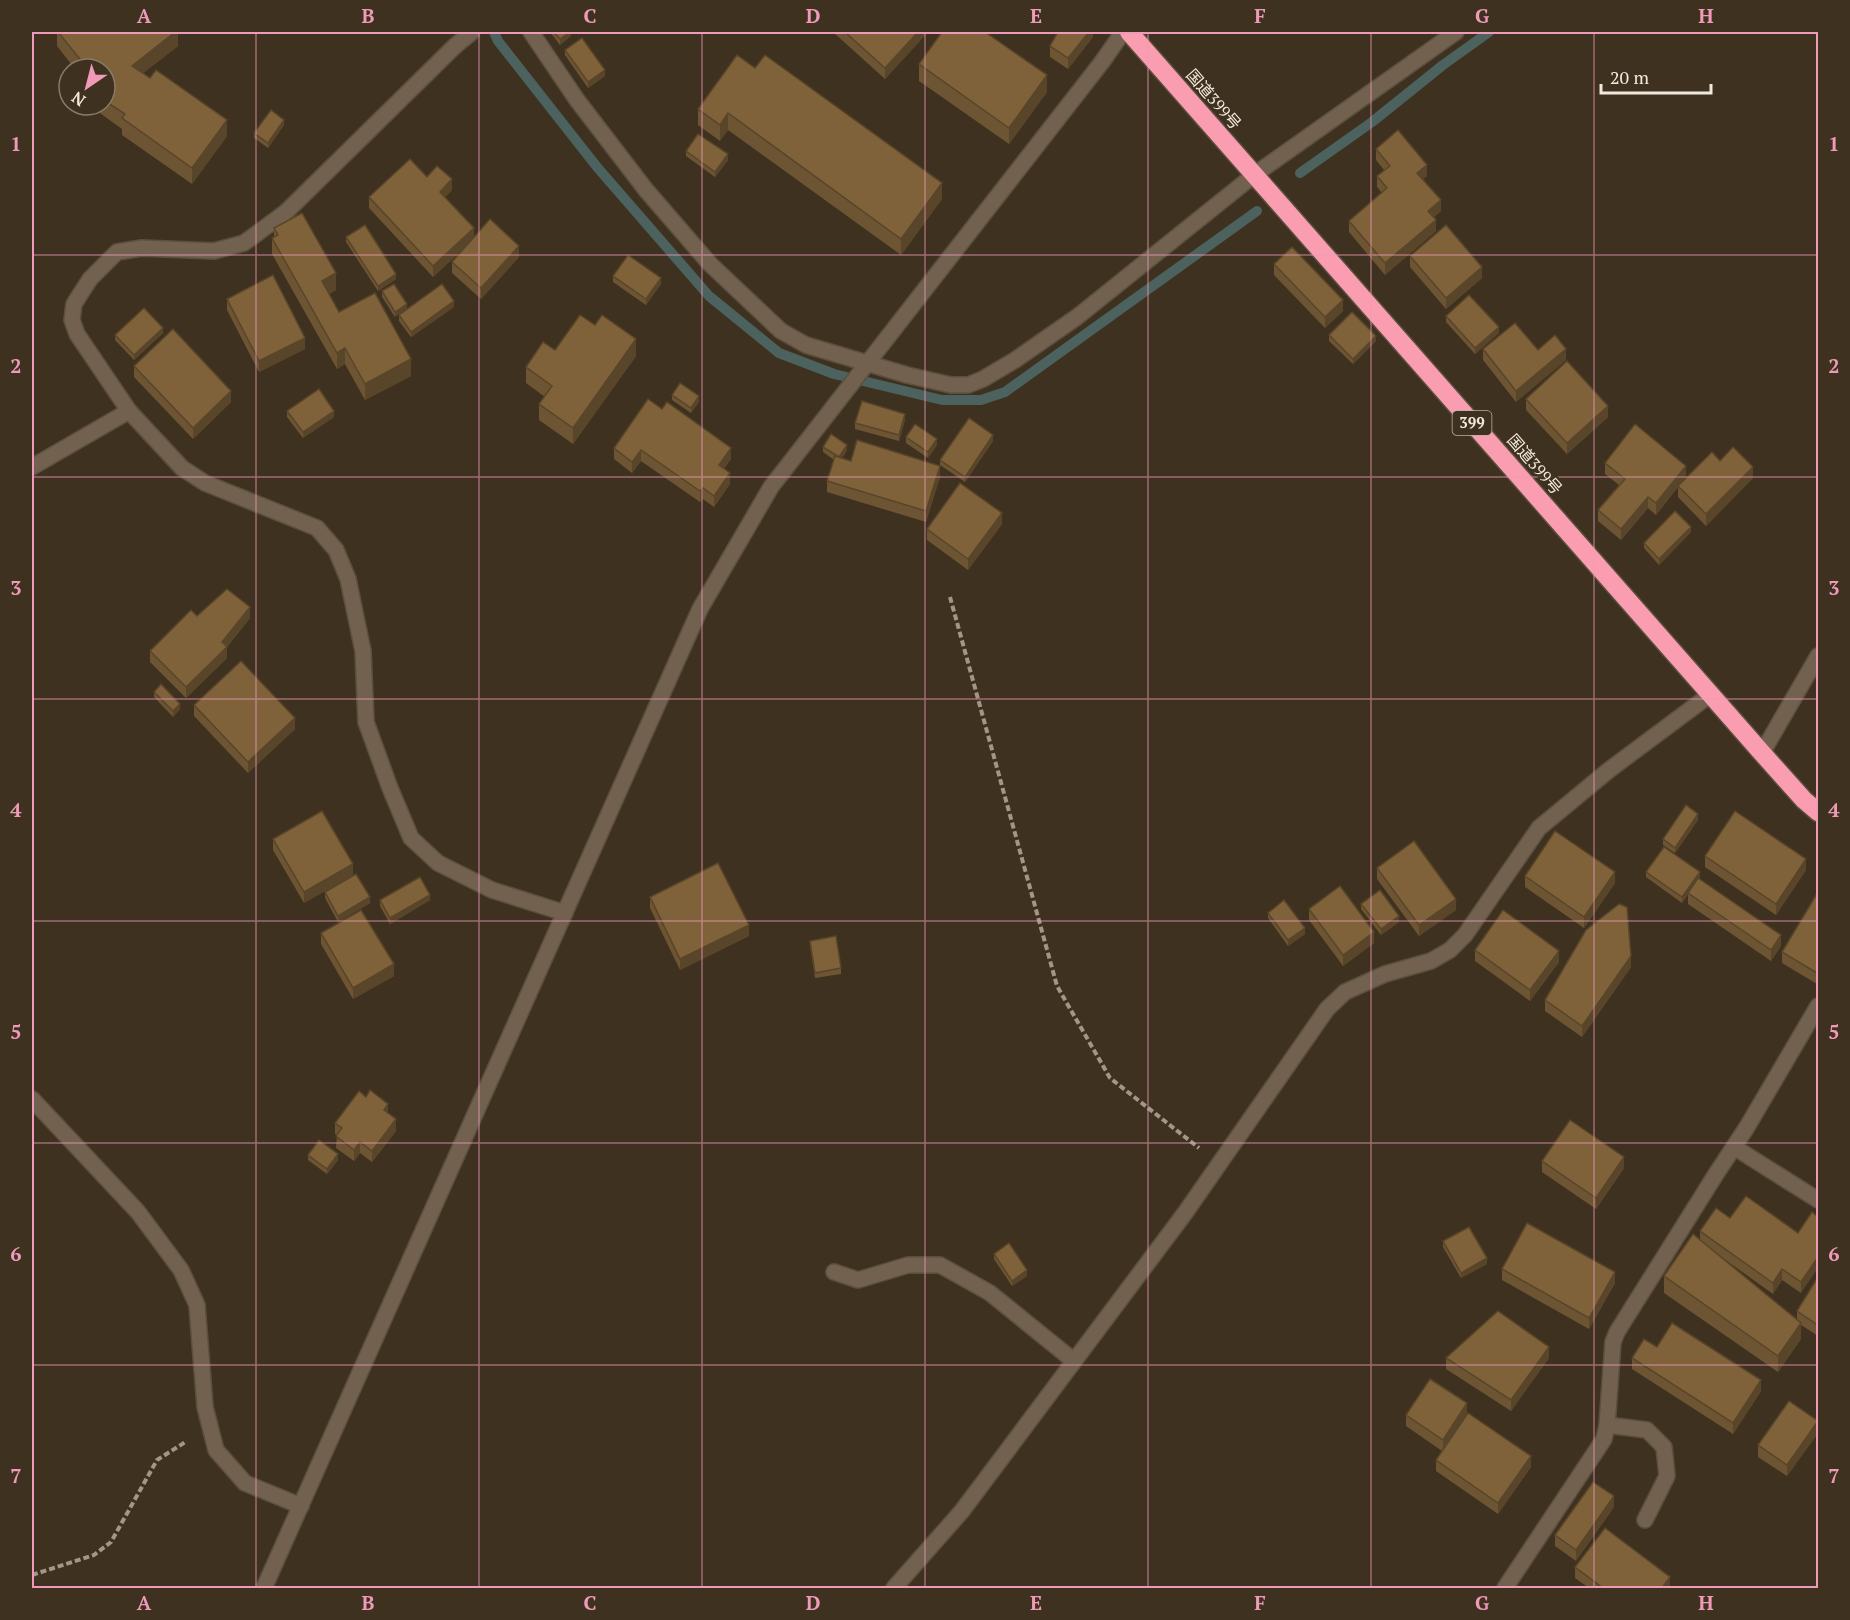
<svg xmlns="http://www.w3.org/2000/svg" width="1850" height="1620" font-family="'PT Serif','Noto Sans JP',serif">
<style>
.lines{fill:none;stroke-linecap:round;stroke-linejoin:round}
.stream{stroke:#4b625f;stroke-width:10}
.lane-casing{stroke:#5b4f3f;stroke-width:18}
.street-casing{stroke:#5b4f3f;stroke-width:18}
.highway-casing{stroke:#5b4f3f;stroke-width:21}
.path{stroke:#a19688;stroke-width:4;stroke-dasharray:6 3;stroke-linecap:butt}
.lane{stroke:#71614e;stroke-width:15}
.street{stroke:#71614e;stroke-width:15}
.highway{stroke:#fa9db1;stroke-width:18}
.wall{fill:#6d5432}
.shaded-wall{fill:#594529}
.building{fill:#7f623a;stroke:#594529;stroke-width:1.5}
.grid{fill:none;stroke:#ef9ab8;stroke-width:1.5;stroke-opacity:0.55}
.labels{text-anchor:middle;stroke-width:4.5;stroke-linejoin:round;paint-order:stroke}
.shield{fill:#3f311f;stroke:#bcb2a5;stroke-width:1.5}
.shield-label{font-size:15px;font-weight:bold;fill:#f2e9de}
.street-label{font-size:16px;fill:#f2e9de;stroke:#3f311f}
.neatline{fill:none;stroke:#ef9ab8;stroke-width:2}
.grid-label{font-size:20px;text-anchor:middle;font-weight:bold;fill:#ef9ab8}
</style>
<rect width="100%" height="100%" fill="#3f311f"/>
<g class="lines">
<g class="stream">
<path d="M494,32L498,41L597,167L709,296L779,353L834,374L942,400H981L1005,392L1257,211"/>
<path d="M1300,173L1372,122L1443,65L1489,32"/>
</g>
<defs>
<path id="lane" d="M1607,1425L1647,1430L1664,1447L1667,1476L1645,1520"/>
<g id="street">
<path d="M472,32L455,46L286,212L244,243L214,251L142,248L117,252L90,279L74,304L72,320L77,334L129,411L182,468L205,483L317,528L336,550L348,579L363,651L366,722L390,788L411,838L438,863L492,890L565,913"/>
<path d="M531,32L577,100L646,190L710,264L781,331L806,345L907,375L951,385H968L983,379L1015,360L1077,317L1254,175L1456,32"/>
<path d="M32,467L129,411"/>
<path d="M1762,753L1818,656"/>
<path d="M32,1099L138,1212L181,1270L197,1305L205,1407L216,1450L245,1483L301,1506"/>
<path d="M1734,1147L1818,1200"/>
<path d="M834,1272L858,1280L908,1265H940L990,1293L1074,1361"/>
<path d="M264,1588L700,609L771,487L1102,62L1123,32"/>
<path d="M894,1588L962,1511L1185,1213L1327,1009L1345,992L1385,974L1431,961L1450,950L1465,935L1539,828L1609,770L1711,694"/>
<path d="M1505,1588L1604,1439L1607,1425L1613,1342L1617,1332L1716,1174L1747,1127L1818,1006"/>
</g>
<path id="highway" d="M1129,32L1762,753L1804,800L1818,812"/>
</defs>
<use href="#lane" class="lane-casing"/>
<use href="#street" class="street-casing"/>
<use href="#highway" class="highway-casing"/>
<g class="path">
<path d="M950,597L1057,986L1110,1078L1199,1148"/>
<path d="M32,1575L94,1555L111,1542L157,1460L187,1441"/>
</g>
<use href="#lane" class="lane"/>
<use href="#street" class="street"/>
<use href="#highway" class="highway"/>
</g>
<g class="wall">
<path d="M57,32H178V46L143,73L227,136L192,184L122,135V129L97,111V105H105V69H75L57,46Z"/>
<path d="M550,32H571V36L560,45Z"/>
<path d="M833,32H928L885,79Z"/>
<path d="M1053,32H1093V37L1068,69L1050,57V46L1057,35Z"/>
<path d="M565,50L605,76L588,88L565,55Z"/>
<path d="M737,55L942,199L901,255L728,130L720,141L698,125V109Z"/>
<path d="M919,64L1047,92L1009,144L919,81Z"/>
<path d="M284,125L268,148L254,138V133Z"/>
<path d="M1376,149L1427,176L1423,179L1441,211L1434,217L1436,231L1385,275L1349,232V221L1382,193L1377,187V176L1384,170L1376,160Z"/>
<path d="M686,151L728,160L715,177L686,156Z"/>
<path d="M427,177L452,190L445,197L474,237L519,257L481,299L452,273V262L464,248L433,277L369,208V197Z"/>
<path d="M274,228L336,290L329,294L339,312L411,376L365,400L345,364L337,369L272,254V238L274,237Z"/>
<path d="M346,237L396,279L378,291L346,242Z"/>
<path d="M1410,256L1482,278L1446,309L1410,267Z"/>
<path d="M1274,264L1343,311L1325,328L1274,275Z"/>
<path d="M613,276L661,284L646,305L613,282Z"/>
<path d="M382,291L407,304L395,317L382,297Z"/>
<path d="M227,299L305,349L259,372L227,310Z"/>
<path d="M454,307L411,337L399,321V315Z"/>
<path d="M1446,316L1499,333L1475,354L1446,322Z"/>
<path d="M163,333L134,360L115,340V335Z"/>
<path d="M1329,335L1376,341L1353,364L1329,341Z"/>
<path d="M1483,349L1538,350L1566,360L1516,402L1483,360Z"/>
<path d="M555,350L636,356L573,444L539,420V404L545,397L526,383V367Z"/>
<path d="M134,366L231,402L193,439L134,377Z"/>
<path d="M672,395L699,402L691,413L672,400Z"/>
<path d="M1526,399L1608,417L1567,454L1526,410Z"/>
<path d="M662,409L731,459L724,468L730,484L714,507L703,499L700,502L641,461L632,473L614,459V448Z"/>
<path d="M287,411L334,417L303,438L287,417Z"/>
<path d="M905,420L899,441L855,429V423Z"/>
<path d="M906,437L937,445L928,458L906,443Z"/>
<path d="M993,441L965,482L940,465V460Z"/>
<path d="M823,447L847,450L842,458L851,461L940,477L926,522L827,492V481L834,460L823,452Z"/>
<path d="M1720,461L1753,478L1706,526L1678,497V487L1656,515L1648,508L1621,540L1598,521V510L1619,485L1605,474V463L1686,477L1682,482Z"/>
<path d="M1002,524L968,570L927,540V529Z"/>
<path d="M1691,532L1659,565L1644,548V543Z"/>
<path d="M197,616L250,618L227,647V658L186,698L150,662V651Z"/>
<path d="M154,692L180,709L173,717L154,697Z"/>
<path d="M194,705L295,729L248,773L194,716Z"/>
<path d="M1698,820L1675,853L1663,845V839Z"/>
<path d="M273,839L353,875L304,903L273,850Z"/>
<path d="M1705,856L1806,870L1776,915L1705,867Z"/>
<path d="M1377,868L1456,910L1419,936L1377,879Z"/>
<path d="M1646,872L1700,878L1699,879L1781,946L1771,961L1688,904V894L1682,903L1646,877Z"/>
<path d="M1525,876L1615,883L1584,928L1525,887Z"/>
<path d="M325,892L370,903L338,922L325,898Z"/>
<path d="M1818,892L1817,984L1782,963V952Z"/>
<path d="M650,897L749,936L680,970L650,908Z"/>
<path d="M380,900H430L390,924L380,906Z"/>
<path d="M1361,904L1399,922L1381,935L1361,909Z"/>
<path d="M1309,909L1374,943L1343,966L1309,920Z"/>
<path d="M1268,913L1305,934L1288,946L1268,918Z"/>
<path d="M321,933L394,976L353,999L321,944Z"/>
<path d="M810,941L841,968V974L815,978L810,946Z"/>
<path d="M1475,950L1559,962L1530,1001L1475,961Z"/>
<path d="M1631,967L1582,1037L1545,1011V1000Z"/>
<path d="M388,1114L396,1131L372,1162L360,1153L354,1161L336,1148L337,1135L335,1134V1123Z"/>
<path d="M308,1155L338,1160L327,1174L308,1160Z"/>
<path d="M1542,1161L1624,1168L1596,1209L1542,1172Z"/>
<path d="M1812,1212L1801,1293L1782,1280L1773,1294L1717,1254L1797,1320V1311L1818,1277V1336L1801,1325V1339L1778,1372L1664,1293V1276L1700,1240V1231L1730,1218L1798,1233Z"/>
<path d="M1443,1241L1487,1264L1461,1278L1443,1247Z"/>
<path d="M994,1254L1027,1276L1012,1286L994,1259Z"/>
<path d="M1502,1269L1615,1283L1589,1329L1502,1280Z"/>
<path d="M1657,1347L1761,1391L1733,1434L1632,1369V1358Z"/>
<path d="M1446,1358H1549L1511,1411L1446,1369Z"/>
<path d="M1467,1414L1448,1442L1531,1467L1498,1514L1436,1471V1460L1442,1451L1406,1426V1415Z"/>
<path d="M1818,1433L1787,1476L1758,1457V1445Z"/>
<path d="M1614,1507L1576,1561L1555,1546V1535Z"/>
<path d="M1575,1567L1670,1588H1589L1575,1578Z"/>
</g>
<g class="shaded-wall">
<path d="M175,32H178V46L132,82V66Z"/>
<path d="M570,32H571V36L560,45V39Z"/>
<path d="M918,32H928L885,79V68Z"/>
<path d="M1089,32H1093V37L1068,69V58Z"/>
<path d="M605,70V76L588,88V82Z"/>
<path d="M1047,75V92L1009,144V128Z"/>
<path d="M728,113V130L720,141V125Z"/>
<path d="M227,120V136L192,184V168Z"/>
<path d="M284,120V125L268,148V143Z"/>
<path d="M728,154V160L715,177V172Z"/>
<path d="M1427,165V176L1417,184V173Z"/>
<path d="M452,179V190L440,203V192Z"/>
<path d="M942,183V199L901,255V239Z"/>
<path d="M1441,200V211L1428,222V211Z"/>
<path d="M1436,220V231L1385,275V263Z"/>
<path d="M474,228V239L433,277V266Z"/>
<path d="M519,246V257L481,299V288Z"/>
<path d="M1482,267V278L1446,309V298Z"/>
<path d="M336,273V290L322,298V281Z"/>
<path d="M396,274V279L378,291V286Z"/>
<path d="M661,278V284L646,305V299Z"/>
<path d="M1343,300V311L1325,328V317Z"/>
<path d="M454,301V307L411,337V332Z"/>
<path d="M407,304V309L395,317V312Z"/>
<path d="M1499,327V333L1475,354V348Z"/>
<path d="M163,328V333L134,360V355Z"/>
<path d="M1376,336V341L1353,364V359Z"/>
<path d="M305,338V349L259,372V361Z"/>
<path d="M636,339V356L573,444V428Z"/>
<path d="M345,348V364L337,369V353Z"/>
<path d="M1566,349V360L1516,402V391Z"/>
<path d="M411,359V376L365,400V384Z"/>
<path d="M231,391V402L193,439V428Z"/>
<path d="M699,396V402L691,413V408Z"/>
<path d="M1608,406V417L1567,454V443Z"/>
<path d="M334,411V417L303,438V432Z"/>
<path d="M905,414V420L899,441V435Z"/>
<path d="M993,435V441L965,482V477Z"/>
<path d="M937,439V445L928,458V452Z"/>
<path d="M847,445V450L839,463V457Z"/>
<path d="M731,448V459L719,476V465Z"/>
<path d="M641,450V461L632,473V462Z"/>
<path d="M940,466V477L926,522V511Z"/>
<path d="M1686,466V477L1656,515V503Z"/>
<path d="M1753,467V478L1706,526V514Z"/>
<path d="M730,473V484L714,507V496Z"/>
<path d="M703,488V499L700,502V491Z"/>
<path d="M1648,497V508L1621,540V529Z"/>
<path d="M1002,513V524L968,570V559Z"/>
<path d="M1691,527V532L1659,565V559Z"/>
<path d="M250,607V618L227,647V658L186,698V687Z"/>
<path d="M180,704V709L173,717V711Z"/>
<path d="M295,718V729L248,773V762Z"/>
<path d="M1698,814V820L1675,853V848Z"/>
<path d="M1806,859V870L1776,915V904Z"/>
<path d="M353,864V875L304,903V892Z"/>
<path d="M1615,872V883L1584,928V917Z"/>
<path d="M1700,872V878L1682,903V897Z"/>
<path d="M430,895V900L390,924V918Z"/>
<path d="M370,897V903L338,922V916Z"/>
<path d="M1456,899V910L1419,936V925Z"/>
<path d="M1399,916V922L1381,935V929Z"/>
<path d="M749,925V936L680,970V959Z"/>
<path d="M1305,928V934L1288,946V940Z"/>
<path d="M1374,932V943L1343,966V955Z"/>
<path d="M1781,935V946L1771,961V950Z"/>
<path d="M1559,951V962L1530,1001V990Z"/>
<path d="M1631,956V967L1582,1037V1026Z"/>
<path d="M394,964V976L353,999V988Z"/>
<path d="M388,1104V1115L384,1110Z"/>
<path d="M396,1119V1131L372,1162V1151Z"/>
<path d="M360,1142V1153L354,1161V1150Z"/>
<path d="M338,1154V1160L327,1174V1169Z"/>
<path d="M1624,1157V1168L1596,1209V1198Z"/>
<path d="M1818,1257V1268L1801,1293V1282Z"/>
<path d="M1487,1258V1264L1461,1278V1273Z"/>
<path d="M1782,1269V1280L1773,1294V1283Z"/>
<path d="M1027,1270V1276L1012,1286V1281Z"/>
<path d="M1615,1272V1283L1589,1329V1318Z"/>
<path d="M1801,1323V1339L1778,1372V1356Z"/>
<path d="M1549,1347V1358L1511,1411V1400Z"/>
<path d="M1761,1380V1391L1733,1434V1423Z"/>
<path d="M1467,1403V1414L1443,1451V1440Z"/>
<path d="M1818,1421V1433L1787,1476V1465Z"/>
<path d="M1531,1456V1467L1498,1514V1503Z"/>
<path d="M1614,1496V1507L1576,1561V1550Z"/>
<path d="M1670,1577V1588H1662Z"/>
</g>
<g class="building">
<path d="M58,32H175L132,66L150,78L156,70L227,120L192,168L122,118L125,114L105,101V69H88Z"/>
<path d="M554,32H570L560,39Z"/>
<path d="M845,32H918L885,68Z"/>
<path d="M942,32H985L1047,75L1009,128L919,64Z"/>
<path d="M1058,32H1089L1068,58L1050,46Z"/>
<path d="M582,38L605,70L588,82L565,50Z"/>
<path d="M737,55L755,68L765,55L942,183L901,239L728,113L720,125L698,109Z"/>
<path d="M271,110L284,120L268,143L254,133Z"/>
<path d="M1398,130L1427,165L1417,173L1441,200L1428,211L1436,220L1385,263L1349,221L1387,188L1377,176L1390,166L1376,149Z"/>
<path d="M698,134L728,154L715,172L686,151Z"/>
<path d="M410,159L427,177L437,166L452,179L440,192L474,228L433,266L369,197Z"/>
<path d="M302,213L336,273L322,281L339,312L375,293L411,359L365,384L345,348L337,353L272,238L278,235L274,228Z"/>
<path d="M490,219L519,246L481,288L452,262Z"/>
<path d="M365,225L396,274L378,286L346,237Z"/>
<path d="M1446,225L1482,267L1446,298L1410,256Z"/>
<path d="M1292,247L1343,300L1325,317L1274,264Z"/>
<path d="M628,255L661,278L646,299L613,276Z"/>
<path d="M273,275L305,338L259,361L227,299Z"/>
<path d="M394,284L407,304L395,312L382,291Z"/>
<path d="M442,284L454,301L411,332L399,315Z"/>
<path d="M1469,295L1499,327L1475,348L1446,316Z"/>
<path d="M144,308L163,328L134,355L115,335Z"/>
<path d="M1352,312L1376,336L1353,359L1329,335Z"/>
<path d="M580,315L595,325L602,315L636,339L573,428L539,404L552,386L526,367L543,342L555,350Z"/>
<path d="M1515,323L1538,350L1555,335L1566,349L1516,391L1483,349Z"/>
<path d="M173,329L231,391L193,428L134,366Z"/>
<path d="M1567,361L1608,406L1567,443L1526,399Z"/>
<path d="M680,383L699,396L691,408L672,395Z"/>
<path d="M319,389L334,411L303,432L287,411Z"/>
<path d="M648,399L662,409L667,402L731,448L719,465L730,473L714,496L703,488L700,491L641,450L632,462L614,448Z"/>
<path d="M862,401L905,414L899,435L855,423Z"/>
<path d="M969,418L993,435L965,477L940,460Z"/>
<path d="M915,424L937,439L928,452L906,437Z"/>
<path d="M1635,424L1686,466L1656,503L1648,497L1621,529L1598,510L1625,479L1605,463Z"/>
<path d="M831,434L847,445L839,457L823,447Z"/>
<path d="M857,440L940,466L926,511L827,481L835,456L851,461Z"/>
<path d="M1733,447L1753,467L1706,514L1678,486L1712,452L1720,461Z"/>
<path d="M960,483L1002,513L968,559L927,529Z"/>
<path d="M1675,511L1691,527L1659,559L1644,543Z"/>
<path d="M227,589L250,607L222,642L227,647L186,687L150,651L191,610L197,616Z"/>
<path d="M241,661L295,718L248,762L194,705Z"/>
<path d="M161,684L180,704L173,711L154,692Z"/>
<path d="M1686,805L1698,814L1675,848L1663,839Z"/>
<path d="M322,811L353,864L304,892L273,839Z"/>
<path d="M1735,811L1806,859L1776,904L1705,856Z"/>
<path d="M1555,831L1615,872L1584,917L1525,876Z"/>
<path d="M1414,841L1456,899L1419,925L1377,868Z"/>
<path d="M1664,847L1700,872L1682,897L1646,872Z"/>
<path d="M718,863L749,925L680,959L650,897Z"/>
<path d="M356,874L370,897L338,916L325,892Z"/>
<path d="M420,877L430,895L390,918L380,900Z"/>
<path d="M1698,878L1781,935L1771,950L1688,893Z"/>
<path d="M1340,886L1374,932L1343,955L1309,909Z"/>
<path d="M1380,890L1399,916L1381,929L1361,904Z"/>
<path d="M1818,892V972L1817,973L1782,952Z"/>
<path d="M1284,900L1305,928L1288,940L1268,913Z"/>
<path d="M1619,904L1627,907L1631,956L1582,1026L1545,1000L1586,930Z"/>
<path d="M361,910L394,964L353,988L321,933Z"/>
<path d="M1503,910L1559,951L1530,990L1475,950Z"/>
<path d="M836,936L841,968L815,973L810,941Z"/>
<path d="M370,1090L388,1104L384,1110L396,1119L372,1151L360,1142L354,1150L336,1136L342,1128L335,1123L359,1091L366,1097Z"/>
<path d="M1570,1120L1624,1157L1596,1198L1542,1161Z"/>
<path d="M319,1140L338,1154L327,1169L308,1155Z"/>
<path d="M1746,1196L1798,1233L1812,1212L1818,1217V1257L1801,1282L1782,1269L1773,1283L1700,1231L1716,1208L1730,1218Z"/>
<path d="M1527,1223L1615,1272L1589,1318L1502,1269Z"/>
<path d="M1469,1227L1487,1258L1461,1273L1443,1241Z"/>
<path d="M1693,1234L1801,1323L1778,1356L1664,1276Z"/>
<path d="M1009,1243L1027,1270L1012,1281L994,1254Z"/>
<path d="M1818,1277V1325L1797,1311Z"/>
<path d="M1498,1311L1549,1347L1511,1400L1446,1358Z"/>
<path d="M1672,1323L1761,1380L1733,1423L1632,1358L1644,1339L1657,1347Z"/>
<path d="M1430,1379L1467,1403L1443,1440L1406,1415Z"/>
<path d="M1789,1401L1818,1421L1787,1465L1758,1445Z"/>
<path d="M1468,1413L1531,1456L1498,1503L1436,1460Z"/>
<path d="M1593,1482L1614,1496L1576,1550L1555,1535Z"/>
<path d="M1605,1528L1670,1577L1662,1588H1603L1575,1567Z"/>
</g>
<path class="grid" d="M256,32V1588M479,32V1588M702,32V1588M925,32V1588M1148,32V1588M1371,32V1588M1594,32V1588M32,255H1818M32,477H1818M32,699H1818M32,921H1818M32,1143H1818M32,1365H1818"/>
<g class="labels">
<rect class="shield" x="1452.5" y="411" width="39" height="24" rx="4.5"/>
<g class="shield-label">
<text x="1472" y="428">399</text>
</g>
<g class="street-label">
<text transform="translate(1214 99) rotate(49)" y="6">国道399号</text>
<text transform="translate(1535 464) rotate(49)" y="6">国道399号</text>
</g>
</g>
<rect width="1850" height="1620" fill="none" stroke="#3f311f" stroke-width="66"/>
<g transform="translate(87 87) rotate(215)"><circle r="28" fill="#3f311f" stroke="#877b6b" stroke-width="1.5"/>
<path d="M0-4.5L10 22L0 15L-10 22Z" fill="#ef9ab8"/>
<text y="-9" font-size="16" font-weight="bold" text-anchor="middle" fill="#f2e9de">N</text>
</g>
<path d="M1601 84v9h110v-9" fill="none" stroke="#f2e9de" stroke-width="3"/>
<text x="1610" y="84" font-size="18" fill="#f2e9de" stroke="#3f311f" stroke-width="4.5" paint-order="stroke">20 m</text>
<rect x="33" y="33" width="1784" height="1554" class="neatline"/>
<g class="grid-label">
<text x="144" y="23">A</text>
<text x="368" y="23">B</text>
<text x="590" y="23">C</text>
<text x="813" y="23">D</text>
<text x="1036" y="23">E</text>
<text x="1260" y="23">F</text>
<text x="1482" y="23">G</text>
<text x="1706" y="23">H</text>
<text x="16" y="151">1</text>
<text x="1834" y="151">1</text>
<text x="16" y="373">2</text>
<text x="1834" y="373">2</text>
<text x="16" y="595">3</text>
<text x="1834" y="595">3</text>
<text x="16" y="817">4</text>
<text x="1834" y="817">4</text>
<text x="16" y="1039">5</text>
<text x="1834" y="1039">5</text>
<text x="16" y="1261">6</text>
<text x="1834" y="1261">6</text>
<text x="16" y="1483">7</text>
<text x="1834" y="1483">7</text>
<text x="144" y="1610">A</text>
<text x="368" y="1610">B</text>
<text x="590" y="1610">C</text>
<text x="813" y="1610">D</text>
<text x="1036" y="1610">E</text>
<text x="1260" y="1610">F</text>
<text x="1482" y="1610">G</text>
<text x="1706" y="1610">H</text>
</g>
</svg>
